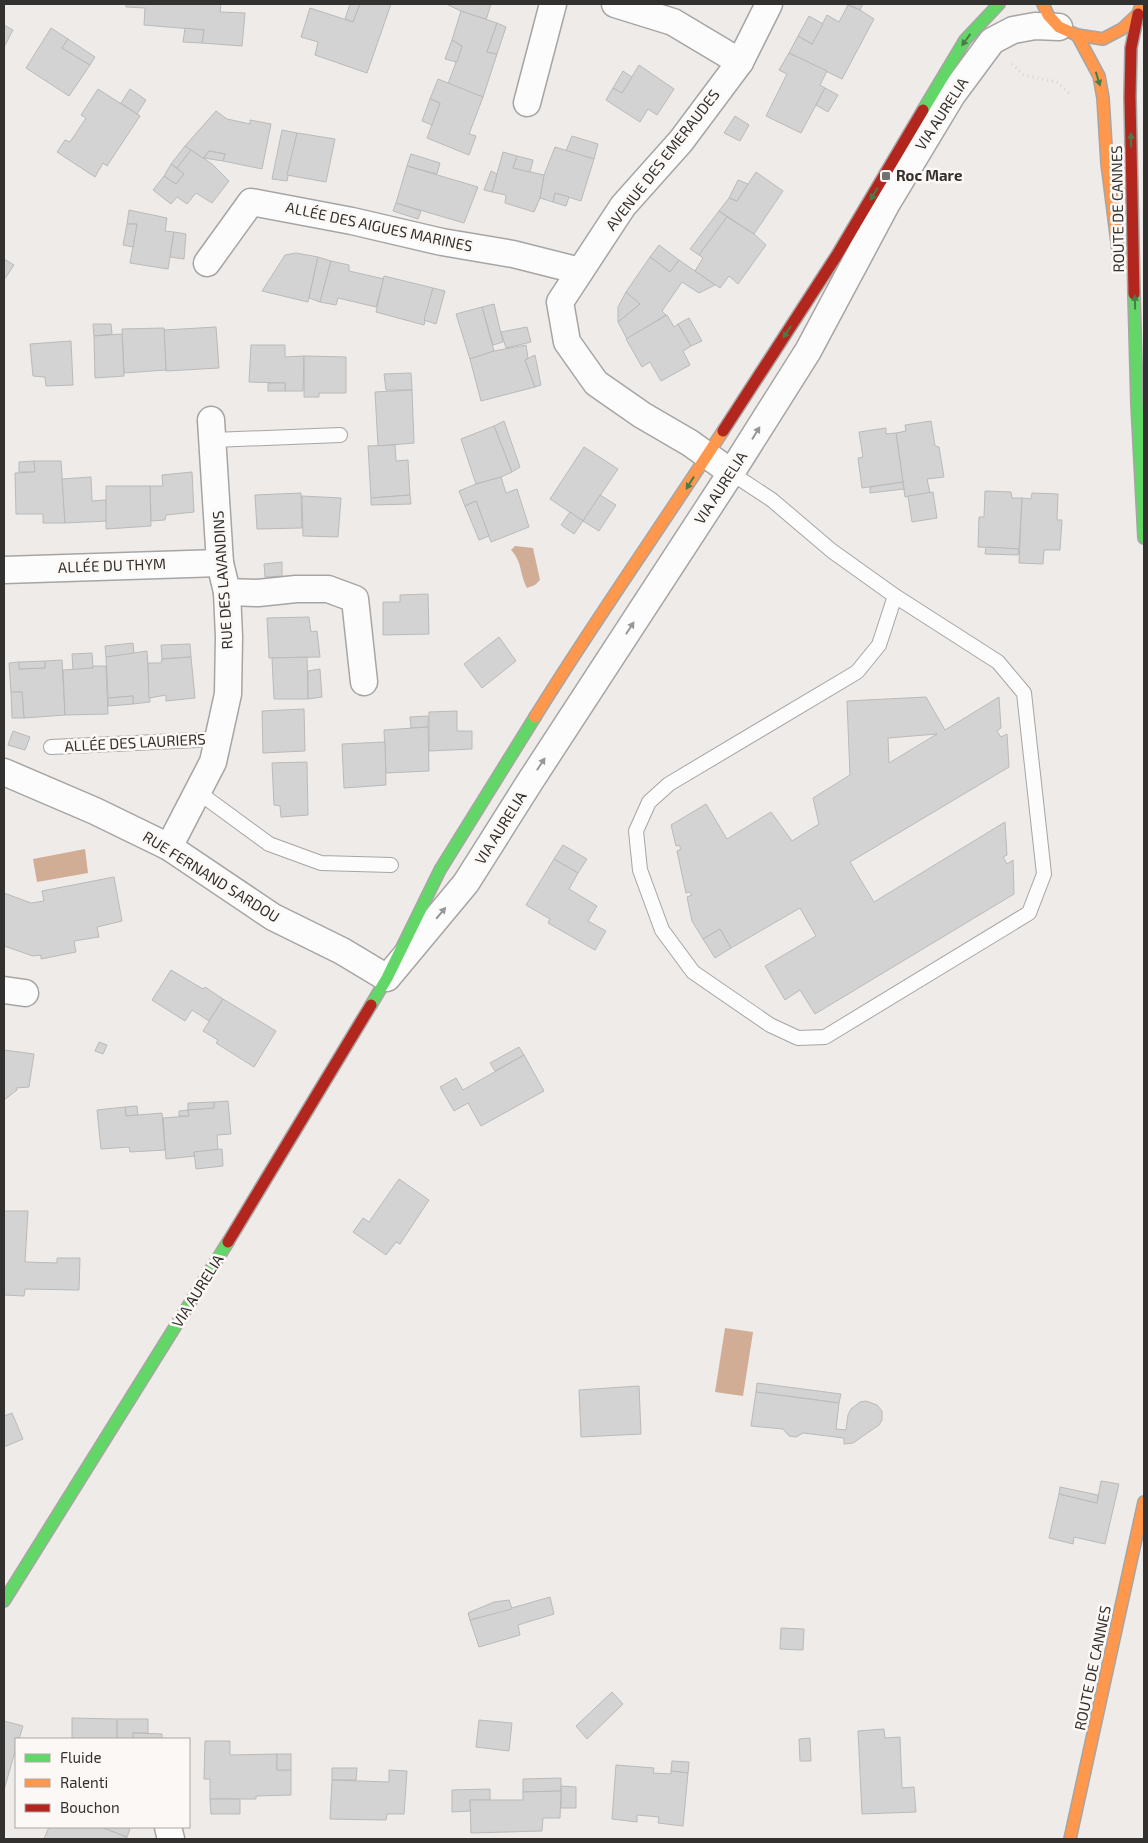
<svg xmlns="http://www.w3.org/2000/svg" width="1148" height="1843" font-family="'Exo 2',sans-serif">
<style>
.water{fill:#d1ad95}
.building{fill:#d3d3d3;stroke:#bababa;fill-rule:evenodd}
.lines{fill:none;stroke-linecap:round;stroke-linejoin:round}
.lane-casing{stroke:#a7a5a4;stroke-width:16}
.street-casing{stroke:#a7a5a4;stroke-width:29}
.fast-casing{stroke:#a7a5a4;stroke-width:14}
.slow-casing{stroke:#a7a5a4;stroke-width:14}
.jam-casing{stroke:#a7a5a4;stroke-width:14}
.path{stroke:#d6d6d5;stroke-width:3;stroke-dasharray:1 4;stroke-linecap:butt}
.lane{stroke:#fcfcfc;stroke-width:14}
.street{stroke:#fcfcfc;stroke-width:26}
.fast{stroke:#63d668;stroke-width:11}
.slow{stroke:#ff974d;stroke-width:11}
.jam{stroke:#b3261e;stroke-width:11}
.oneway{fill:#497b49}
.oneway2{fill:#989696}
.poi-dot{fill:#747271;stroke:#fcf8f5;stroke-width:2}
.labels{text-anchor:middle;stroke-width:5;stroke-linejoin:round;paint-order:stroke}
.street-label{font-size:15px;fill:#333130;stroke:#fcf8f5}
.poi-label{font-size:15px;font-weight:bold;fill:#333130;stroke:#fcf8f5;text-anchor:start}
</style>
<rect width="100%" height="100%" fill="#eeebe9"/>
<g class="water">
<path d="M515,546L533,548L540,580L535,585L527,588C520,575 522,561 511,550Z"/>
<path d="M85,849L88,873L37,882L33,859Z"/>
<path d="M725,1328L753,1332L743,1396L715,1392Z"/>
</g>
<g class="building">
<path d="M126,4H221L220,12L245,13L242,46L202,43L204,30L144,25L145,8L126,7Z"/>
<path d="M350,4H360L353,22L345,19Z"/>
<path d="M360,4H391L367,73L315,55L318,42L301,37L310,8L353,22Z"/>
<path d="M446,4H491L486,20L461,11Z"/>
<path d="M846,4H863L860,10Z"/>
<path d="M848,5L860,10L874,19L842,79L789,53L798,36L812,44L827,15L839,22Z"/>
<path d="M461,11L497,23L487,52L497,54L483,97L448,84L462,46L452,40Z"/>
<path d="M809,16L823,24L812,44L798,36Z"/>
<path d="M497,23L506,27L497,54L487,52Z"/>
<path d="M4,25L13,30L4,47Z"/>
<path d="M51,28L68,39L62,48L90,65L69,96L26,68Z"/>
<path d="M185,28L204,30L202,43L183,42Z"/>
<path d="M68,39L95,57L90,65L62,48Z"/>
<path d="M452,40L462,46L457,62L445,59Z"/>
<path d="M789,53L827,71L820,85L825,88L801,133L766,116L787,74L779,70Z"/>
<path d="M639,65L674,89L657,115L648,109L640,122L606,100L613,88L622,93Z"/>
<path d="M623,71L632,77L622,93L613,88Z"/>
<path d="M438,79L483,97L469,134L476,136L469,155L427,138L440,103L430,99Z"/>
<path d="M825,88L838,95L828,112L816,105Z"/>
<path d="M98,89L140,116L107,166L103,163L95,177L57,152L65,140L70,142L86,118L81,115Z"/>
<path d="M130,89L146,100L137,114L121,103Z"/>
<path d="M430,99L440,103L432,125L422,121Z"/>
<path d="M216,111L227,119L250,124V120L271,124L262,169L223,161L225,154L209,151L203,159L185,146Z"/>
<path d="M735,116L749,125L740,141L724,133Z"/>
<path d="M282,130L297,133L287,181L272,179Z"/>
<path d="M297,133L335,139L326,182L287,175Z"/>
<path d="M572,136L598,144L594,159L566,151Z"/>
<path d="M185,146L191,150L177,168L171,164Z"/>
<path d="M555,147L594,159L581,201L555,193L553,202L540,198L544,175Z"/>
<path d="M191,150L212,164L229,181L212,203L196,193L187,204L177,197L171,204L153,190L164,176L176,184L184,174L177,168Z"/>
<path d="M209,151L225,154L223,161L204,158Z"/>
<path d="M503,152L517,156L513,168L544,175L540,198L534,212L505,203L506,195L492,192Z"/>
<path d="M411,154L440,163L437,174L407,166Z"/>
<path d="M517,156L533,160L530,172L513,168Z"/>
<path d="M171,164L184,174L176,184L164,176Z"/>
<path d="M407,166L478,187L464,223L396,203Z"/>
<path d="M491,171L497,174L492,192L484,190Z"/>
<path d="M756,172L783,191L754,234L719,211L729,198L737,201Z"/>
<path d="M738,180L748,184L737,201L729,198Z"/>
<path d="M555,193L569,197L566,206L553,202Z"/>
<path d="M396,203L421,211L418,219L393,211Z"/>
<path d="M129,210L167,218L165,231L174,232L168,269L130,263L137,224H127Z"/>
<path d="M719,211L727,217L699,255L690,249Z"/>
<path d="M727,217L754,234L766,245L738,284L729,276L720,288L695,271L703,258L699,255Z"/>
<path d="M127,224H137L133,247L123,245Z"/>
<path d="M174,232L186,234L184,259L170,257Z"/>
<path d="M659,245L679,260L670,272L650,257Z"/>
<path d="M296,253L318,257L308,302L262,291L285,255Z"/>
<path d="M318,257L331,261L320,302L309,298Z"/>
<path d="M650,257L670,272L679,260L715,285L699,293L682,282L662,311L666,315L627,339L618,322L640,304L626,292Z"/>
<path d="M4,259L14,265L4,280Z"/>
<path d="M331,261L349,265V271L384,279L376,307L338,298L336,305L320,302Z"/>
<path d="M384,276L433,288L424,325L376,312Z"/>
<path d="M433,288L445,291L436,324L424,320Z"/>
<path d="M626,292L640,304L618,322V307Z"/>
<path d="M494,304L503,342L493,345L482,307Z"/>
<path d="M482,307L494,351L470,359L456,314Z"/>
<path d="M667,315L674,327L678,324L691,346L683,351L690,365L661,381L650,362L642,367L626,339Z"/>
<path d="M689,318L702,341L691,346L678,324Z"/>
<path d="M93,324H111L112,334L94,336Z"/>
<path d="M216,327L219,368L166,371L164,330Z"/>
<path d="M527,327L531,342L506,348L501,332Z"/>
<path d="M164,328L166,370L124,373L122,329Z"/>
<path d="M122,334L124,376L95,378L94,336Z"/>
<path d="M71,341L73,385L46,386L45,377L33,376L30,344Z"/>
<path d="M251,345H285V357L304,356L303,391H285V383L249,382Z"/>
<path d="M526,345L528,358L525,360L535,387L481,401L470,359L494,351Z"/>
<path d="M535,355L541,385L535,387L525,360Z"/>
<path d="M304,356L346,357V393H319V397H304Z"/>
<path d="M411,373L412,390H386L384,374Z"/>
<rect x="268" y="383" width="17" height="8"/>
<path d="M412,390L414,443L378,446L375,392Z"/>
<path d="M504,421L520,467L512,472L494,426Z"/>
<path d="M931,421L935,446L939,447L944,477L927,479L930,493L905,497L896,433L906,431L905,425Z"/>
<path d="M494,426L512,472L501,477L476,484L461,439Z"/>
<path d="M886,428V434L896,433L903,482L862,488L858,458L863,457L859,432Z"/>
<path d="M395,445L396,461L408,460L410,495L371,498L368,446Z"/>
<path d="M584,447L618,469L583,521L550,499Z"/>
<path d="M34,461L35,472H19V462Z"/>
<path d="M34,461H61L65,523H43V514H16L15,473L35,472Z"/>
<path d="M192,472L194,512L166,515L165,520L151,521L150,486H163L162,475Z"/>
<path d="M91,477L92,501L106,500L107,521L65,523L62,479Z"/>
<path d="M501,477L506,493L517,489L529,527L491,542L476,501L465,506L459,491L476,484Z"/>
<path d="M903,482L904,489L870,493V487Z"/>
<path d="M106,486H150L151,526L106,529Z"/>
<path d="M985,491L1011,492L1012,498H1022L1019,549L978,547L979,517H984Z"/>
<path d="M933,492L937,518L912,522L908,496Z"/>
<path d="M301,493L302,528L257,529L255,495Z"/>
<path d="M1032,493L1058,494L1057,520H1062L1060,550H1044L1043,564L1019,563L1022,498L1031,499Z"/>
<path d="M410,495L411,504L371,505V498Z"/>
<path d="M600,495L616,505L599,531L583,521Z"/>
<path d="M302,496L341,498L338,537L303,536Z"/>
<path d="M476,501L489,536L479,540L465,506Z"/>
<path d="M570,512L583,521L574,534L561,525Z"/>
<path d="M986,547L1019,549L1018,555L985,554Z"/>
<path d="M282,562V576L265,577L264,564Z"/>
<path d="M428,594L429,634L383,635V602H400V595Z"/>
<path d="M309,617L311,632L317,631L320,657L269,658L267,618Z"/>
<path d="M499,637L516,661L482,688L464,664Z"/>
<path d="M133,643L134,654L106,657L105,646Z"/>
<path d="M190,644L191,657L162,659L161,645Z"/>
<path d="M147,651L150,702L133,704V696L108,698L106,657Z"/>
<path d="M92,653L93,668L73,670L72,654Z"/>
<path d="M191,657L195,698L166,701V695L149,698L148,663H161L162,659Z"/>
<path d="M307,657L308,699H274L272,658Z"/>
<path d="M62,660L65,715L24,718L22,692H11L9,663L19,662V669L45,668V661Z"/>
<path d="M45,661V668L19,669V662Z"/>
<path d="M93,666H106L108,714L65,715L63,670L93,668Z"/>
<path d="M320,669L322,697L308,699V671Z"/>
<path d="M11,692H22L24,718H12Z"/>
<path d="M133,696V704L108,706V698Z"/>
<path d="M926,697L945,730L999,697L1001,728L997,731L1001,737L1007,734L1009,767L850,862L874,902L1005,822L1007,855L1003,857L1007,864L1013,860L1014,894L815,1014L800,990L785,1000L765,966L816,936L800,908L731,948L720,929L703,939L692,921L687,897L692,895L690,892L686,893L677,851L681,849L679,845L676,846L671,825L706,804L727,839L771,812L792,841L819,824L813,798L850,775L847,701ZM937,734L889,763L888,738Z"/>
<path d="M304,709L305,751L263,753L262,711Z"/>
<path d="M457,711V731H472V749L429,751V712Z"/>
<path d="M428,716V727L411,728L410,717Z"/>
<path d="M428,727L429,771L386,773L384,730Z"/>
<path d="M13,731L30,737L25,750L8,745Z"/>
<path d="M385,742L386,785L344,788L342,744Z"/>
<path d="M307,762L308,815L281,817L280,806L274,805L272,763Z"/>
<path d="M563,845L587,859L578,873L554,859Z"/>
<path d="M554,859L578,873L569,889L597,906L588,921L606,931L595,950L548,923L550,919L526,905Z"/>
<path d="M114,877L122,921L97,927L99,937L74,941L76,952L41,959V955L33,956L4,946V893L31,903L44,901L42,891Z"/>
<path d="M720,929L731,948L715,958L703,939Z"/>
<path d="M171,970L203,989L205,987L223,999L209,1021L192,1010L185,1021L152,1000Z"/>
<path d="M223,999L276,1031L254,1067L216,1043L218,1040L203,1031Z"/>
<path d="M99,1042L107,1045L103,1054L95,1051Z"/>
<path d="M519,1047L524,1055L495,1071L490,1063Z"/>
<path d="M4,1050L34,1054L29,1087L16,1088L17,1090L4,1100Z"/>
<path d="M524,1055L544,1091L481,1126L468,1103L454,1111L440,1087L456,1078L463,1090Z"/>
<path d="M228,1101L231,1134L217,1135L218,1150L194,1152L195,1156L166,1159L163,1118L189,1116L188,1110L214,1108V1102Z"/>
<path d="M214,1102V1108L188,1110V1103Z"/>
<path d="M137,1106L138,1115L126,1116L125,1107Z"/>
<path d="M125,1107L126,1116L162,1113L165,1150L130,1152L129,1147L101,1149L97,1110Z"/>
<path d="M188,1110L189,1116H179V1111Z"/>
<path d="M222,1149L223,1166L196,1169L194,1152Z"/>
<path d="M399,1179L429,1200L400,1244L396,1242L386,1255L353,1232L363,1218L369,1222Z"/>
<path d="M4,1211H28L25,1262L57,1263V1258H80L79,1290L25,1289L24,1296L4,1295Z"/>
<path d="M757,1383L841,1394L839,1403L756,1392Z"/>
<path d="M639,1386L641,1434L581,1437L579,1390Z"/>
<path d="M756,1392L839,1403L836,1429L846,1430L848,1415L851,1409L860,1402L866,1401L877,1405L882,1411V1420L879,1425L853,1443L844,1444V1438L803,1433L796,1437L789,1436L783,1429L751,1426Z"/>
<path d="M12,1413L23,1439L4,1447V1416Z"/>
<path d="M1101,1481L1119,1484L1105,1544L1074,1537L1073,1544L1049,1538L1059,1494L1097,1503Z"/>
<path d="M1060,1487L1098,1495L1097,1503L1059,1494Z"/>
<path d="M550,1597L554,1614L518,1625L520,1635L479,1647L470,1620Z"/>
<path d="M509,1600L512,1609L470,1620L468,1613L494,1602Z"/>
<path d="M781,1628L804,1629L803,1650L780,1649Z"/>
<path d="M612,1692L623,1704L587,1739L576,1726Z"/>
<path d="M72,1718L117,1719V1739H72Z"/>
<path d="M117,1719H148V1733H133V1739H117Z"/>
<path d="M479,1720L512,1723L509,1751L476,1747Z"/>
<path d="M4,1721L23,1726L19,1739H16V1748L4,1790Z"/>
<path d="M884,1729L885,1738L900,1737L902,1788L914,1787L916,1812L862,1814L858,1731Z"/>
<path d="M133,1733L162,1734V1739H133Z"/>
<path d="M810,1738L811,1761H800L799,1739Z"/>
<path d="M205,1741H230V1755L277,1754V1770H291V1795L256,1796V1799H210V1779H204Z"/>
<rect x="277" y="1754" width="14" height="16"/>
<path d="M672,1761L689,1762L688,1773L671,1771Z"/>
<path d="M616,1765L654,1768L653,1773L671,1774V1771L688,1773L683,1826L658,1823L659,1817L637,1815V1822L612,1819Z"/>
<path d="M332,1768H357L356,1780H332Z"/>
<path d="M389,1770L407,1771L404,1814H387L386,1820L330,1819L332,1780L389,1782Z"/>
<path d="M561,1778V1791L523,1792V1779Z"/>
<path d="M561,1786L576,1787V1808H561Z"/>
<path d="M490,1789V1800H470L471,1811L452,1812V1790Z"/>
<path d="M561,1791L560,1818H543L542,1831L471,1833L470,1800H523V1792Z"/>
<path d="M210,1799H240V1814H211Z"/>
<path d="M49,1827H101L127,1837L126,1839H44Z"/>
<path d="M101,1827H125L130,1829L127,1837Z"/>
</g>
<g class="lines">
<defs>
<g id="lane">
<path d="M213,440L340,435"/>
<path d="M731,473L772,500L832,551L895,596L998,662L1024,693L1044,874L1029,913L825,1037L798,1038L770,1025L693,972L662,930L640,870L636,831L649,802L669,784L857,672L879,645L895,596"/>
<path d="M51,747L218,739"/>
<path d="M198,792L269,844L321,863L391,865"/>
</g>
<g id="street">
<path d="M615,4L673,22L740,62"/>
<path d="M527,103L553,4"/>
<path d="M207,263L251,202L352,221L442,242L513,254L580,271"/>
<path d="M725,468L690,443L642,415L596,383L567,342L560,302L623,206L681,141L740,62L769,4"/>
<path d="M4,570L220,563"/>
<path d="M227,592L258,593L296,589H328L355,599L364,682"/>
<path d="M4,772L95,811L169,847L273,917L342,951L387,978L466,883L531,780L731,473L808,351L887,203L952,95L992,41L1013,30L1035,26L1059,27"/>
<path d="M169,847L213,762L228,694L229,637L227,592L220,563L211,420"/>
<path d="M4,990L25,993"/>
<path d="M168,1827L171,1839"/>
</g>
<g id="fast">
<path d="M923,110L965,40L999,4"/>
<path d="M1134,294L1137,404L1144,538"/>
<path d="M371,1005L387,978L440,870L535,717"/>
<path d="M4,1601L228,1242"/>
</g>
<g id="slow">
<path d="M1043,4L1048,15L1059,27L1077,35L1103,39L1122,29L1138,14L1140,8"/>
<path d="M1077,35L1099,76L1103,98L1107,163L1119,258"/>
<path d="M535,717C595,620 661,527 723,431"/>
<path d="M1070,1839L1144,1502"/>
</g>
<g id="jam">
<path d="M1134,294L1130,97L1131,48L1138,14"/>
<path d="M723,431L837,255L923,110"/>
<path d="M228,1242L371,1005"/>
</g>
</defs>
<use href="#lane" class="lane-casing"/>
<use href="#street" class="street-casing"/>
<use href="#fast" class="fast-casing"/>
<use href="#slow" class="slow-casing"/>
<use href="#jam" class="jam-casing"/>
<path class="path" d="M1012,64L1024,75L1057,82L1071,95"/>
<use href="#lane" class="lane"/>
<use href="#street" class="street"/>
<use href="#fast" class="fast"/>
<use href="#slow" class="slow"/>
<use href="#jam" class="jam"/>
</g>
<defs><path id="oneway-solid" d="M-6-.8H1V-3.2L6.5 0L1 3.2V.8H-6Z" transform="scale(1.25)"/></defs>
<g class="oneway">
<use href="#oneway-solid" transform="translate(966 40) rotate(126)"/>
<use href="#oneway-solid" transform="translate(1098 79) rotate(73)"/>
<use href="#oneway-solid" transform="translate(1131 140) rotate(-91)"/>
<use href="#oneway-solid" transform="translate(874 194) rotate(121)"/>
<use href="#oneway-solid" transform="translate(1135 302) rotate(-91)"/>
<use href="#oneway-solid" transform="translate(787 332) rotate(123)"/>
<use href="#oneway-solid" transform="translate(690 483) rotate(122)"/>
</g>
<g class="oneway2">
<use href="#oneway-solid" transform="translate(756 433) rotate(-58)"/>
<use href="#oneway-solid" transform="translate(630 628) rotate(-57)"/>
<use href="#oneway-solid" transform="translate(541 764) rotate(-57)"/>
<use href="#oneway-solid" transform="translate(441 913) rotate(-50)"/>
</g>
<rect class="poi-dot" x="881" y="171" width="10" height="10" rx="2.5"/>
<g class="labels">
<g class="street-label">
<text transform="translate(942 114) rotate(-57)" y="5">VIA AURELIA</text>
<text transform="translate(663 160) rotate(-52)" y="5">AVENUE DES EMERAUDES</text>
<text transform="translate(1118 209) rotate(-91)" y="5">ROUTE DE CANNES</text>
<text transform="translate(379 227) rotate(12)" y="5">ALLÉE DES AIGUES MARINES</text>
<text transform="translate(721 488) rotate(-57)" y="5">VIA AURELIA</text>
<text transform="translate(112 566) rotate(-2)" y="5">ALLÉE DU THYM</text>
<text transform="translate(223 580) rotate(-94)" y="5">RUE DES LAVANDINS</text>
<text transform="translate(135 743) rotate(-3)" y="5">ALLÉE DES LAURIERS</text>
<text transform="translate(501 828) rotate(-58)" y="5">VIA AURELIA</text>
<text transform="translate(211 877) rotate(32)" y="5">RUE FERNAND SARDOU</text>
<text transform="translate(198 1291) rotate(-58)" y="5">VIA AURELIA</text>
<text transform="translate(1093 1668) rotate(-78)" y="5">ROUTE DE CANNES</text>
</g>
<g class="poi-label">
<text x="896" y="181">Roc Mare</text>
</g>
</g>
<rect width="1148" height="1843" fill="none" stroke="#333130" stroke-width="10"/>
<rect x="15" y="1738" width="175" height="90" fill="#fcf8f5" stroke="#aca8a6"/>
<rect x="25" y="1754" width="25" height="8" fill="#63d668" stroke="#aca8a6"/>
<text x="60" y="1763" font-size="15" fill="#333130">Fluide</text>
<rect x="25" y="1779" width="25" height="8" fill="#ff974d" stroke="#aca8a6"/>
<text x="60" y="1788" font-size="15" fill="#333130">Ralenti</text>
<rect x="25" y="1804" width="25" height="8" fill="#b3261e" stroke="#aca8a6"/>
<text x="60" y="1813" font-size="15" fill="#333130">Bouchon</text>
</svg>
